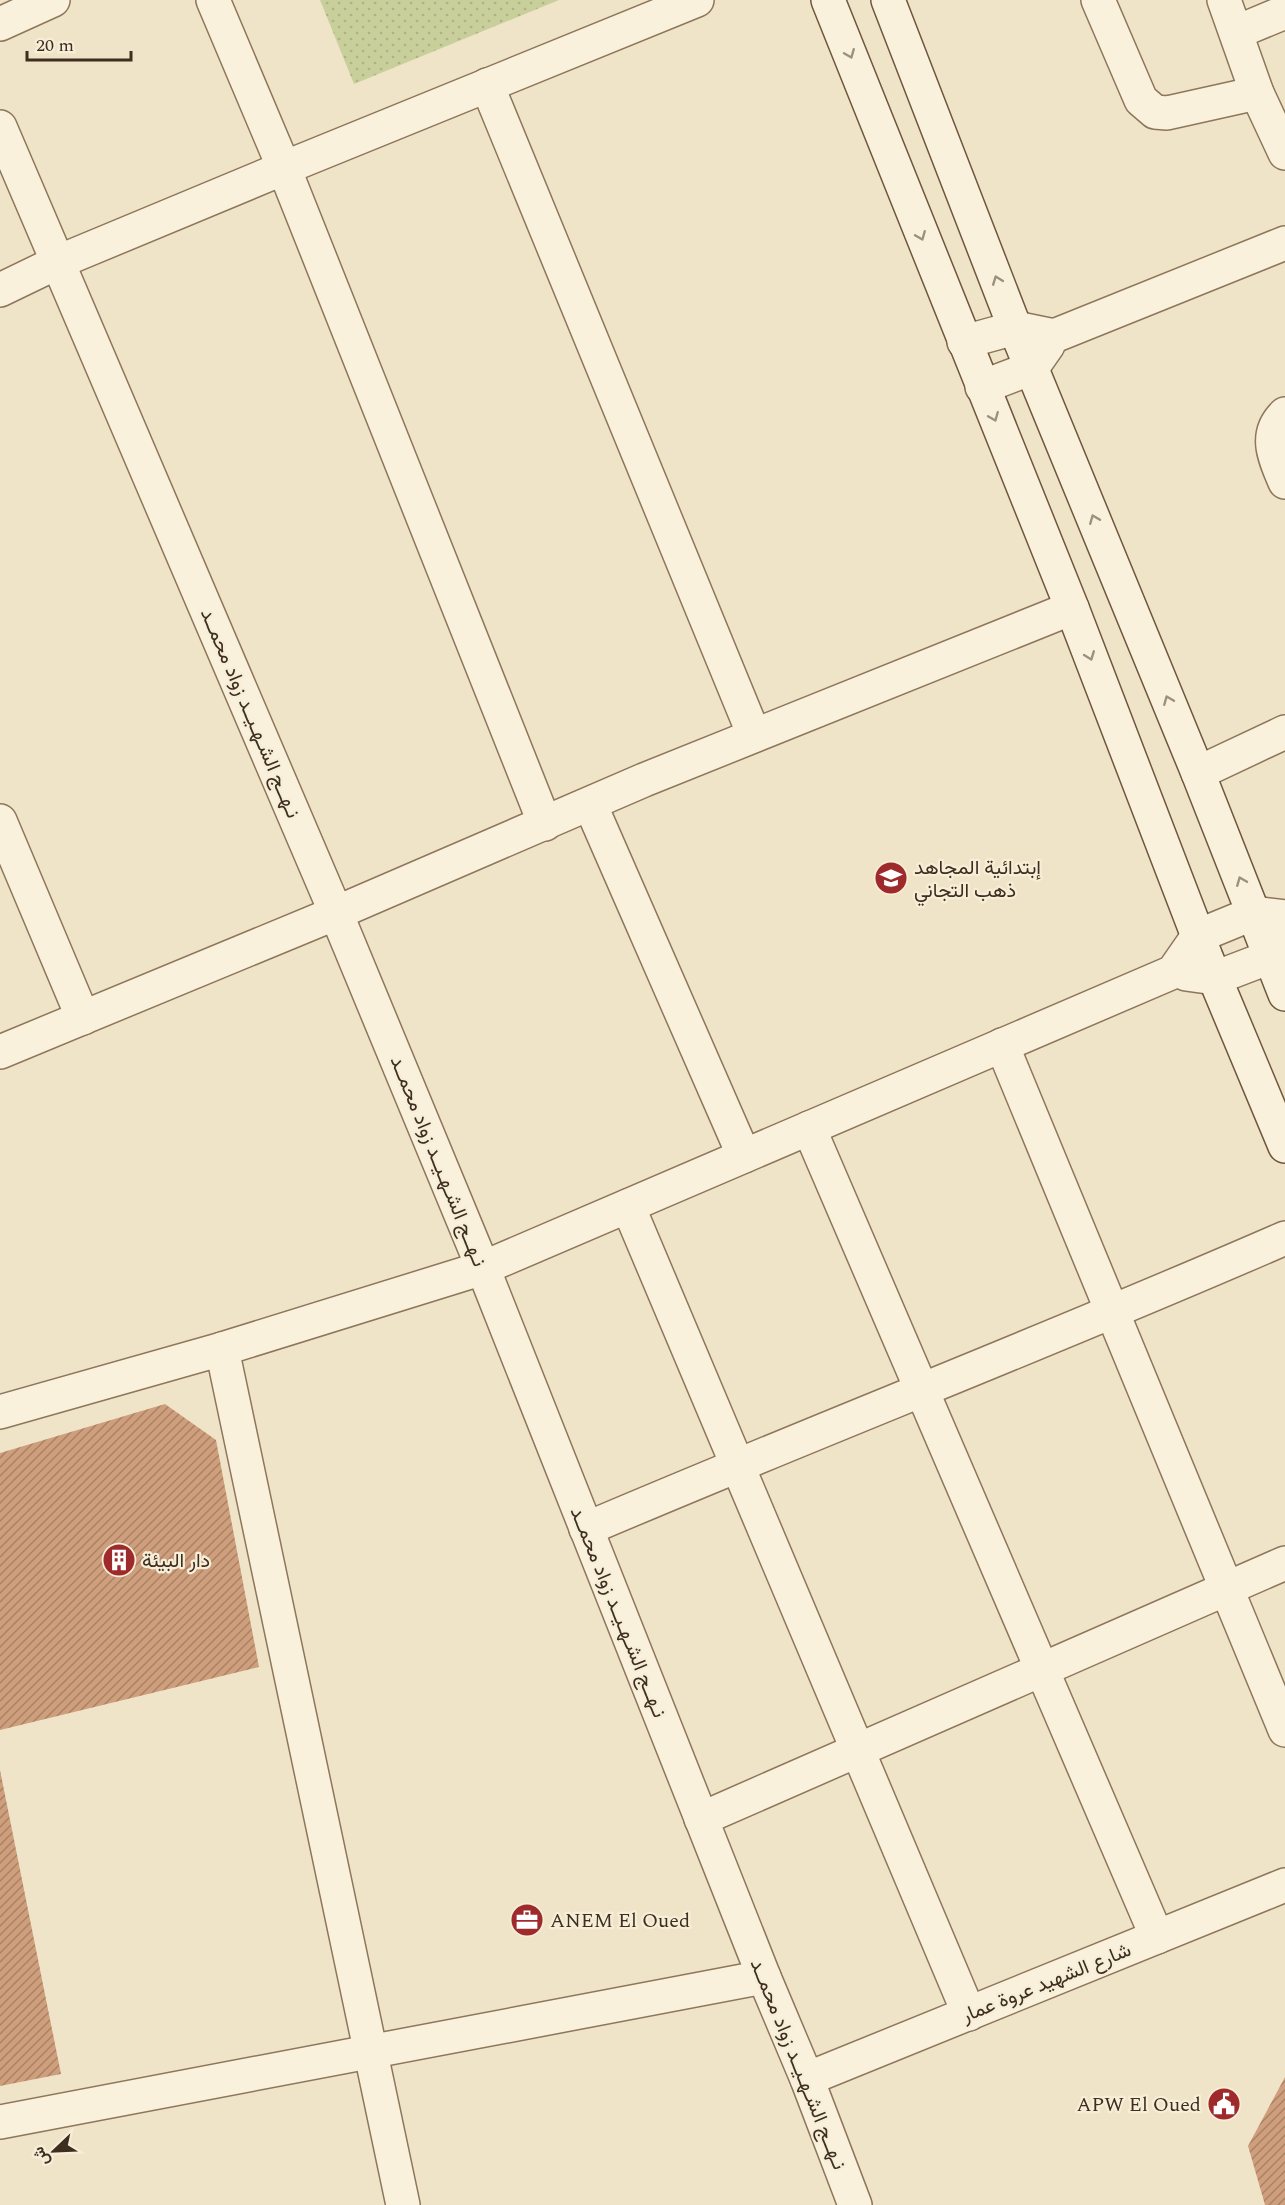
<svg xmlns="http://www.w3.org/2000/svg" width="1285" height="2205" font-family="Spectral,Vazirmatn,serif">
<style>
.park{fill:url(#park-dots)}
.building{fill:url(#building-hatch)}
.lines{fill:none;stroke-linecap:round;stroke-linejoin:round}
.street-casing{stroke:#8d765c;stroke-width:36}
.secondary-casing{stroke:#6f573f;stroke-width:36}
.street{stroke:#faf1dc;stroke-width:33}
.secondary{stroke:#faf1dc;stroke-width:33}
.oneway{stroke:#9c907e}
.labels{text-anchor:middle;stroke-width:4.5;stroke-linejoin:round;paint-order:stroke}
.street-label{font-size:20px;fill:#3d2e20;stroke:#f7eed8}
.poi-label{font-size:20px;fill:#3d2e20;stroke:#f7eed8;text-anchor:start}
</style>
<defs>
<pattern id="park-dots" width="8" height="8" patternUnits="userSpaceOnUse" patternTransform="scale(1.5)"><rect width="8" height="8" fill="#c9cf9b"/><path d="M2 2h.1M6 6h.1" fill="none" stroke="#aeb285" stroke-width="1.8" stroke-linecap="round"/></pattern>
<pattern id="building-hatch" width="6" height="6" patternUnits="userSpaceOnUse" patternTransform="scale(1.5)"><rect width="6" height="6" fill="#cf9f7d"/><path d="M-1 1l2-2M0 6l6-6M5 7l2-2" fill="none" stroke="#a98266"/></pattern>
</defs>
<rect width="100%" height="100%" fill="#f0e4c8"/>
<path class="park" d="M320,0H559L354,84Z"/>
<g class="building">
<path d="M165,1404L216,1440L259,1667L0,1730V1453Z"/>
<path d="M0,1770L61,2074L0,2086Z"/>
<path d="M1285,2077V2205H1265L1248,2146Z"/>
</g>
<g class="lines">
<defs>
<g id="street">
<path d="M213,0L284,168L545,824"/>
<path d="M1098,0L1141,100L1155,112L1167,113L1257,93"/>
<path d="M1224,0L1257,93L1285,153"/>
<path d="M0,24L53,0"/>
<path d="M1237,32L1285,12"/>
<path d="M487,85L754,735"/>
<path d="M0,127L336,913L483,1268L764,1977L807,2079L855,2205"/>
<path d="M0,290L58,262L284,168L697,0"/>
<path d="M964,342L1015,328L1054,336L1285,243"/>
<path d="M982,387L1032,368L1048,345"/>
<path d="M1285,414C1263,435 1275,458 1285,482"/>
<path d="M1198,773L1285,732"/>
<path d="M590,804L744,1156"/>
<path d="M0,821L83,1018"/>
<path d="M1186,974L1215,978L1270,957L1285,937"/>
<path d="M1002,1045L1285,1730"/>
<path d="M0,1052L336,913L644,780L1072,608"/>
<path d="M809,1128L1157,1937"/>
<path d="M628,1206L969,2014"/>
<path d="M222,1349L403,2205"/>
<path d="M0,1412L222,1349L483,1268L1173,972L1198,936L1254,913L1285,917"/>
<path d="M586,1529C818,1430 1054,1339 1285,1238"/>
<path d="M701,1819L1285,1563"/>
<path d="M807,2079L1285,1885"/>
<path d="M0,2122L764,1977"/>
</g>
<g id="secondary">
<path d="M828,0L1072,608L1206,957L1285,1146"/>
<path d="M888,0L1015,328L1198,773L1285,994"/>
</g>
</defs>
<use href="#street" class="street-casing"/>
<use href="#secondary" class="secondary-casing"/>
<use href="#street" class="street"/>
<use href="#secondary" class="secondary"/>
</g>
<defs><path id="oneway-chevron" d="M-2-3.5L2.5 0L-2 3.5" fill="none" stroke-width="1.6" stroke-linecap="round" stroke-linejoin="round" transform="scale(1.5)"/></defs>
<g class="oneway">
<use href="#oneway-chevron" transform="translate(850 54) rotate(68)"/>
<use href="#oneway-chevron" transform="translate(921 236) rotate(68)"/>
<use href="#oneway-chevron" transform="translate(997 280) rotate(-111)"/>
<use href="#oneway-chevron" transform="translate(994 417) rotate(68)"/>
<use href="#oneway-chevron" transform="translate(1094 519) rotate(-112)"/>
<use href="#oneway-chevron" transform="translate(1090 656) rotate(69)"/>
<use href="#oneway-chevron" transform="translate(1168 700) rotate(-112)"/>
<use href="#oneway-chevron" transform="translate(1241 881) rotate(-112)"/>
</g>
<defs>
<symbol id="school-disc" viewBox="-11 -11 22 22"><circle r="9.5" fill="#9e2a2b" stroke="#f7eed8"/><path d="M0-5L7-2L0 1L-7-2ZM-4 1L0 2.5L4 1V4Q0 6-4 4Z" fill="#fff"/></symbol>
<symbol id="building-disc" viewBox="-11 -11 22 22"><circle r="9.5" fill="#9e2a2b" stroke="#f7eed8"/><path d="M-4-6H4V6H1V3H-1V6H-4ZM-2.5-4.3h1.7v1.8h-1.7ZM.8-4.3h1.7v1.8H.8ZM-2.5-1h1.7V.8h-1.7ZM.8-1h1.7V.8H.8Z" fill="#fff"/></symbol>
<symbol id="office-disc" viewBox="-11 -11 22 22"><circle r="9.5" fill="#9e2a2b" stroke="#f7eed8"/><path d="M-6-3h4V-5.5h4V-3h4V5H-6ZM-1-4.5V-3h2v-1.5ZM-6 0V1H6V0Z" fill="#fff"/></symbol>
<symbol id="civic-disc" viewBox="-11 -11 22 22"><circle r="9.5" fill="#9e2a2b" stroke="#f7eed8"/><path d="M-.6-6.5H3V-4.5H.6V-3L4-1V1h2V6H-6V1h2V-1L-.6-3ZM-1.2 2.5V6h2.4V2.5Z" fill="#fff"/></symbol>
</defs>
<g fill-rule="evenodd">
<use href="#school-disc" x="872" y="859" width="38" height="38"/>
<use href="#building-disc" x="100" y="1541" width="38" height="38"/>
<use href="#office-disc" x="508" y="1901" width="38" height="38"/>
<use href="#civic-disc" x="1205" y="2085" width="38" height="38"/>
</g>
<g class="labels">
<g class="street-label">
<text transform="translate(251 713) rotate(67)" y="7">نـهــج الشـهـيــد زواد محمــد</text>
<text transform="translate(439 1161) rotate(68)" y="7">نـهــج الشـهـيــد زواد محمــد</text>
<text transform="translate(619 1612) rotate(68)" y="7">نـهــج الشـهـيــد زواد محمــد</text>
<text transform="translate(1046 1982) rotate(-22)" y="7">شارع الشهيد عروة عمار</text>
<text transform="translate(799 2064) rotate(68)" y="7">نـهــج الشـهـيــد زواد محمــد</text>
</g>
<g class="poi-label">
<text x="914" y="874">إبتدائية المجاهد<tspan x="914" dy="23">ذهب التجاني</tspan></text>
<text x="142" y="1567">دار البيئة</text>
<text x="550" y="1927">ANEM El Oued</text>
<text x="1201" y="2111" text-anchor="end">APW El Oued</text>
</g>
</g>
<g transform="translate(54 2151) rotate(247)" stroke="#f7eed8" stroke-width="4.5" paint-order="stroke">
<path d="M0-4.5L10 22L0 15L-10 22Z" fill="#3d2e20"/>
<text y="-9" font-size="16" font-weight="bold" text-anchor="middle" fill="#3d2e20">ش</text>
</g>
<path d="M27 51v9h104v-9" fill="none" stroke="#3d2e20" stroke-width="3"/>
<text x="36" y="51" font-size="18" fill="#3d2e20" stroke="#f7eed8" stroke-width="4.5" paint-order="stroke">20 m</text>
</svg>
